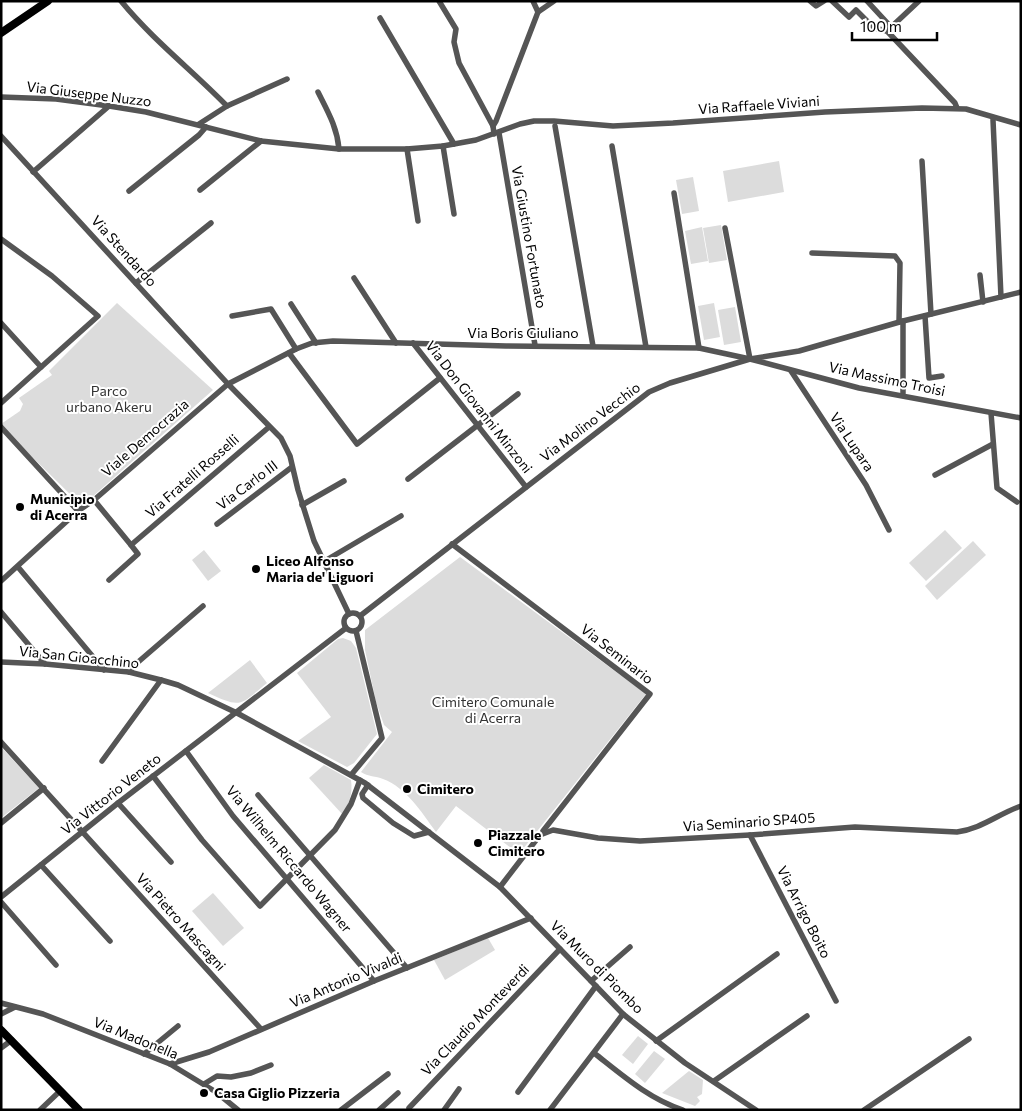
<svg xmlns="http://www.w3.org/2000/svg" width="1022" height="1111" font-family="Commissioner,sans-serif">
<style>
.green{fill:#dcdcdc}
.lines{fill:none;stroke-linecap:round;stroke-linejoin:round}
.minor{stroke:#555;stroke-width:5.5}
.major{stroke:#000;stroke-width:8}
.poi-dot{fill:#000;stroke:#fff;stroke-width:2}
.labels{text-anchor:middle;stroke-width:4;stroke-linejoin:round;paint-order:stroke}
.street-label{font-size:14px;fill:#000;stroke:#fff}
.park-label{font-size:14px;fill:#333;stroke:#fff}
.poi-label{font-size:14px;font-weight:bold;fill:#000;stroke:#fff;text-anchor:start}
</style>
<rect width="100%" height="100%" fill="#fff"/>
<g class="green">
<path d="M779,161L784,192L728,202L723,171Z"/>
<path d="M693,177L699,211L682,214L676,180Z"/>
<path d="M721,225L727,260L709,263L703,228Z"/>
<path d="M702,227L708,261L691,264L685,231Z"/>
<path d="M117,303L213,390L82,506L1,426V424L20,411L23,404L19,398L52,375L49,371Z"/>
<path d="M714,303L720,337L704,340L698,306Z"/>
<path d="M735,307L741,342L724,345L718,310Z"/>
<path d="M945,530L962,548L926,581L909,563Z"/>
<path d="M973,541L986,555L937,600L925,586Z"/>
<path d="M204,550L221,571L208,581L192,560Z"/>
<path d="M460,557L646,694L519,854L456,806L436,832C422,813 407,788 383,779C376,776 368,777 361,772L392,732L384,725L376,702L365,650V630Z"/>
<path d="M343,638L351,641L356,648L377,734L354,763L347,767L298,741L331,717L297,673L338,639Z"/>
<path d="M250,660L267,683C240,705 242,709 208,693Z"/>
<path d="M1,747L39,788L1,818Z"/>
<path d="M324,765L351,780C353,794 349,803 343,815L309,778Z"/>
<path d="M213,893L244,928L223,946L192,911Z"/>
<path d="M488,938L495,950L445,980L434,960Z"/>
<path d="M638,1036L648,1044L633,1064L622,1055Z"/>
<path d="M654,1051L665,1059L645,1083L635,1074Z"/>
<path d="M689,1071L703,1080L702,1094L697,1097L700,1101L695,1106L662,1093Z"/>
</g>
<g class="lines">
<g class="minor">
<path d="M121,1C153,40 193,71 227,106L199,124"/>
<path d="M439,1L456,29L454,42L459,63L493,126L494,134"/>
<path d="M533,1L538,12"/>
<path d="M810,1L816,6L824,1"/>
<path d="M832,1L849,17L856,10L874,28L887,31"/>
<path d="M867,1L891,27"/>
<path d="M919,1L887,31L955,103L957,108"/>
<path d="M380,18L454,144"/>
<path d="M318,92C328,112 337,127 339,149"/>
<path d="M1,97L56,99L109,106L146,112L261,141L339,149H407L443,146L476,140L520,124L534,121H554L613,126L673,123L825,112L922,108L966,109L1021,125"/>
<path d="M227,106L287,79"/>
<path d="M993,120L1001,297"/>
<path d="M493,126L496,121L538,12L554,1"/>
<path d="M555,126L593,346"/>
<path d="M499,133L535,345"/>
<path d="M1,136L228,384L281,438L290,456L298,490L314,541L349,614"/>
<path d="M443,146L454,214"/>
<path d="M612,146L646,347"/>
<path d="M407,149L418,221"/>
<path d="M922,161L931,314"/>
<path d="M33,172L109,106"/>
<path d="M200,190L261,141"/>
<path d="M129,191L199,135L206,127"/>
<path d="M674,193L699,348"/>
<path d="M725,228L750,359"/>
<path d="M1,239L52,276L98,316L1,403"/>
<path d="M812,253L895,256L900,263L899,322"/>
<path d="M980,275L983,302"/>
<path d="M354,278L396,343"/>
<path d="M136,283L211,223"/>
<path d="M291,304L316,343"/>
<path d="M232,316L271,309L296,349"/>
<path d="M925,316L929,378L942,376"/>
<path d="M903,321V393"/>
<path d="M1,323L41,367"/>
<path d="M413,343L526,487"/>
<path d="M289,353L357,444L440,378"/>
<path d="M791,371L866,485L889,530"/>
<path d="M991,413L997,488L1017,502"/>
<path d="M1,427L78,511"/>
<path d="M935,475L993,444"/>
<path d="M408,479L518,394"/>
<path d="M94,500L131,545"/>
<path d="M302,505L344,481"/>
<path d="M217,524L292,467"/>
<path d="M452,544L650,694L543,831"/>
<path d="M323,562L401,516"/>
<path d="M18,567L104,670"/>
<path d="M109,580L138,554L131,545L269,427"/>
<path d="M1,581L78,511L94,500L228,384L296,349L312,343L333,341L506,346L699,348L750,359L859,388L1021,418"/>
<path d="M1,612L45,664"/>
<circle cx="353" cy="622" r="9"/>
<path d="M360,616L649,392L670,383L750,359L799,351L903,321L1021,292"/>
<path d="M1,662L45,664L129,672L161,680L178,685L237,713L365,783L500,887L623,1014L685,1063L756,1110"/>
<path d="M129,672L137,663L203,606"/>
<path d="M1,742L261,1029"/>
<path d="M186,751L233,816L374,981"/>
<path d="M102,761L161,680"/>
<path d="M351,775L382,738L356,631"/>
<path d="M153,776L202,840L260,906L335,830L351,804L360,780"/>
<path d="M368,785L362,794L363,798L393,823L414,836L429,832"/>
<path d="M258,795L407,968"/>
<path d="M118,803L171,862"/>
<path d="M1,823L44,788"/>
<path d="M750,835L836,1001"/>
<path d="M41,865L110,941"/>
<path d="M500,887L540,835L553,830L598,838L640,841L750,835L855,827L957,832C981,829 998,814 1021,806"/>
<path d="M1,897L118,803L346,628"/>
<path d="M1,902L56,965"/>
<path d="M591,981L630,947"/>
<path d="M1,1003L43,1014L170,1064L216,1092L238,1110"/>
<path d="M1,1014L15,1007"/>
<path d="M656,1041L777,954"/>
<path d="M1,1048L12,1040"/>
<path d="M594,1053C622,1075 649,1099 683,1110"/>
<path d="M144,1054L178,1026"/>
<path d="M170,1064L209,1052L374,981L531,918"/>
<path d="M714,1081L807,1016"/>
<path d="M204,1084L217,1076L231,1077L251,1073L271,1065"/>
<path d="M518,1092L596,986"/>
<path d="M409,1108L560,949"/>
<path d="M40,1110L60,1091"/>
<path d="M341,1110L388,1074"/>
<path d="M379,1110L398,1093"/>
<path d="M444,1110L459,1089"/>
<path d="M550,1110L623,1014"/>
<path d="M864,1110L969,1039"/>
</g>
<g class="major">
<path d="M1,33L48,1"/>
<path d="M1,1030L79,1110"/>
</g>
</g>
<g class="poi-dot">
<circle cx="20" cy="507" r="5"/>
<circle cx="256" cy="569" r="5"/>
<circle cx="407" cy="789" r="5"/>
<circle cx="478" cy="843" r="5"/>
<circle cx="204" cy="1093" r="5"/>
</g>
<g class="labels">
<g class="street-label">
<text transform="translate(89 94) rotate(7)" y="5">Via Giuseppe Nuzzo</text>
<text transform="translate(759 105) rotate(-4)" y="5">Via Raffaele Viviani</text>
<text transform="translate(529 237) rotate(80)" y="5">Via Giustino Fortunato</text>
<text transform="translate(124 251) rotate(48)" y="5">Via Stendardo</text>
<text x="523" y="338">Via Boris Giuliano</text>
<text transform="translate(887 379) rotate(12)" y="5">Via Massimo Troisi</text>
<text transform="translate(479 407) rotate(52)" y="5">Via Don Giovanni Minzoni</text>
<text transform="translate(590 422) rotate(-37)" y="5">Via Molino Vecchio</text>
<text transform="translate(145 438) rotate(-41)" y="5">Viale Democrazia</text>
<text transform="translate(852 442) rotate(56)" y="5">Via Lupara</text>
<text transform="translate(192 476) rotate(-41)" y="5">Via Fratelli Rosselli</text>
<text transform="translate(247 485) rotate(-37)" y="5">Via Carlo III</text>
<text transform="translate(617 654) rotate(38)" y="5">Via Seminario</text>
<text transform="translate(79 657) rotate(6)" y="5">Via San Gioacchino</text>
<text transform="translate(111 794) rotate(-38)" y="5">Via Vittorio Veneto</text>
<text transform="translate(749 822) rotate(-4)" y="5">Via Seminario SP405</text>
<text transform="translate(289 859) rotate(50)" y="5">Via Wilhelm Riccardo Wagner</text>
<text transform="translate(804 912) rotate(63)" y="5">Via Arrigo Boito</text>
<text transform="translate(181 922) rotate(48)" y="5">Via Pietro Mascagni</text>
<text transform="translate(597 967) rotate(45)" y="5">Via Muro di Piombo</text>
<text transform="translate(346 980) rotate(-23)" y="5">Via Antonio Vivaldi</text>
<text transform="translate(475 1020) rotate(-46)" y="5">Via Claudio Monteverdi</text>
<text transform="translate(136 1038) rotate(22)" y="5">Via Madonella</text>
</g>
<g class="park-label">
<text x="109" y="396">Parco<tspan x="109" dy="16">urbano Akeru</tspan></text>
<text x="493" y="707">Cimitero Comunale<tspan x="493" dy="16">di Acerra</tspan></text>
</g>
<g class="poi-label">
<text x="30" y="504">Municipio<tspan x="30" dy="16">di Acerra</tspan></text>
<text x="266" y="566">Liceo Alfonso<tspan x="266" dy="16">Maria de' Liguori</tspan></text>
<text x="417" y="794">Cimitero</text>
<text x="488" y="840">Piazzale<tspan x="488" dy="16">Cimitero</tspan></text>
<text x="214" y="1098">Casa Giglio Pizzeria</text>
</g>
</g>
<rect width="1022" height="1111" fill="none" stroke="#000000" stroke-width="5"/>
<path d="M852 32v8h85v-8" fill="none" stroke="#000000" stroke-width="2.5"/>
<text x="860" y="32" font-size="15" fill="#000000" stroke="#ffffff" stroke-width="4" paint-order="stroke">100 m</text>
</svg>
